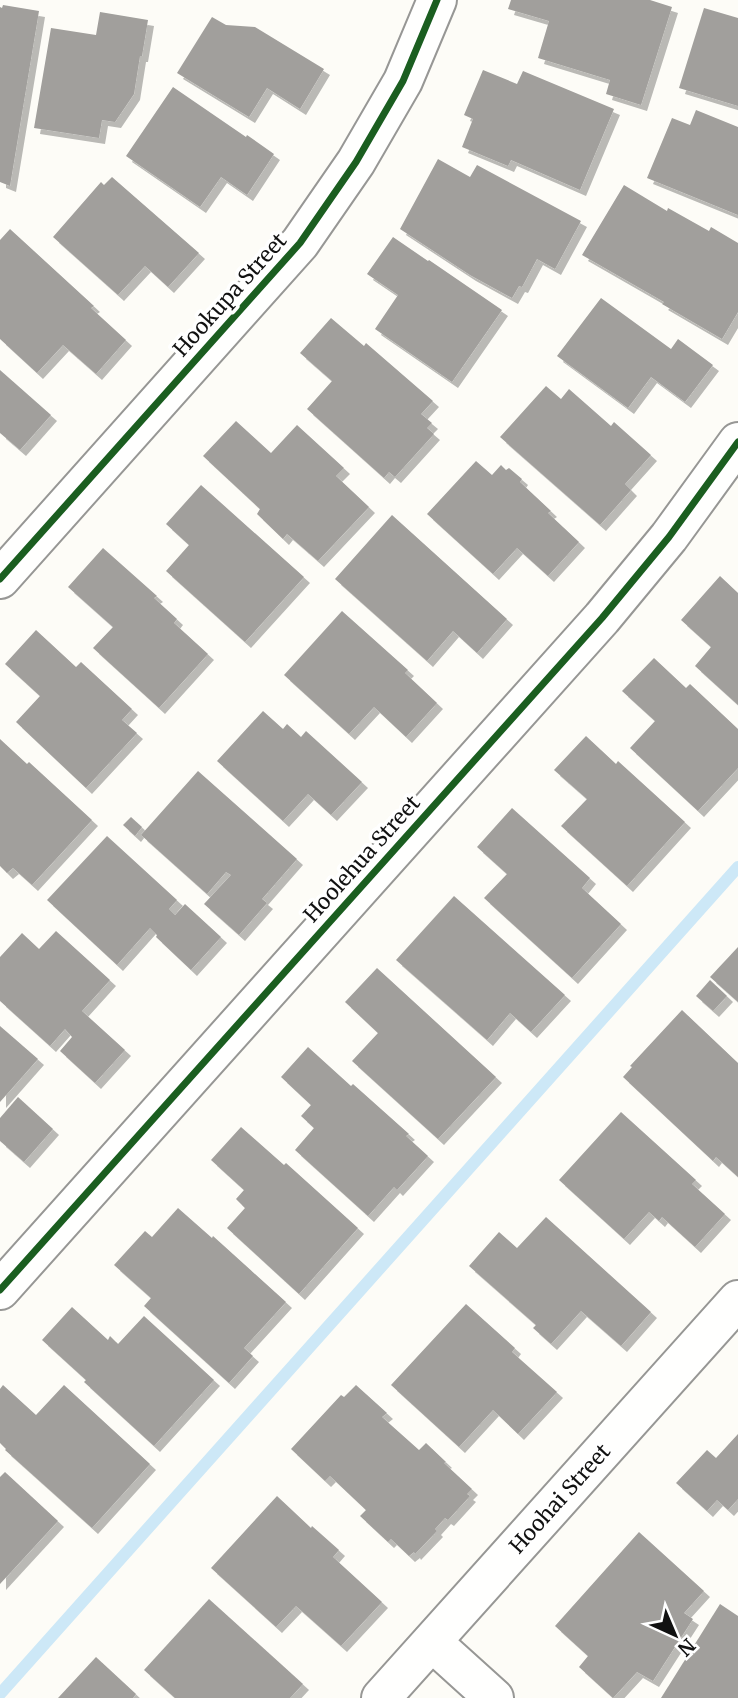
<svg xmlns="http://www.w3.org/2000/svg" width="738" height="1698" font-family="Merriweather,serif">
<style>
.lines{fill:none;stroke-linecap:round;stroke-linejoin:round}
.stream{stroke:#cde8f7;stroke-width:12}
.building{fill:#a19f9c;filter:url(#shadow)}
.street-casing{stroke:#979795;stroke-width:42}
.street{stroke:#fffffe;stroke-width:38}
.cycleway-casing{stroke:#fff;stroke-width:11}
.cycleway{stroke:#1b5e20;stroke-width:7}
.labels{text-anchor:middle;stroke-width:7;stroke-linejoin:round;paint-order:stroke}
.street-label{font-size:21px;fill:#111;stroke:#fff}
</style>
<defs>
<filter id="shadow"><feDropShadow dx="6" dy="6" stdDeviation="0" flood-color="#0004"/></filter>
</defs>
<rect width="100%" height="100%" fill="#fdfcf7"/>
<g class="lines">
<path class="stream" d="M0,1694L738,867"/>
</g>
<g class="building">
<path d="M511,0H650L672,7L641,105L606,94L610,80L538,58L549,21L508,9Z"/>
<path d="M3,5L39,11L10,186L0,182V7L2,8Z"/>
<path d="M704,8L738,18V106L679,88Z"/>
<path d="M100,12L148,20L142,56H140L134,94L115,122L102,120L99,138L34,128L51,28L96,35Z"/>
<path d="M212,17L226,25L255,27L324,69L300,109L267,88L249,117L177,73Z"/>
<path d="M483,70L517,84L523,71L614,109L580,190L511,160L508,166L462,147L473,119L464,115Z"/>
<path d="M173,87L246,137L247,135L274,154L247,195L221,177L200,207L126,156Z"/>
<path d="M696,110L738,127V215L647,178L672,118L690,125Z"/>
<path d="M438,159L470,177L477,165L581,221L555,269L537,259L522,287L519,286L512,298L470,275L400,229Z"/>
<path d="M112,177L199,253L168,287L145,266L118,295L53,237L101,182L104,185Z"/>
<path d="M624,185L667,211L668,208L709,231L711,227L738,243V312L722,339L662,304L664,302L582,255Z"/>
<path d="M10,229L94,306L91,308L126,340L96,374L63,345L37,373L0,339V240Z"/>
<path d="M393,237L428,261L429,260L502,310L452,382L375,329L398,295L367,274Z"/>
<path d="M601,298L671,349L678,339L713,365L685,402L651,377L628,408L557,356Z"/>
<path d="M331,318L364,346L366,343L433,401L421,414L432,423L427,428L434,434L395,477L389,472L384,478L307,409L332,381L300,353Z"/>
<path d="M0,370L51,415L20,450L0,433Z"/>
<path d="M546,386L561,399L569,389L611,426L614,422L651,455L625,484L631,490L600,525L500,437Z"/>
<path d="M236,421L271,453L297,425L344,468L336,476L369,507L318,561L287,534L283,539L257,514L260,509L203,456Z"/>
<path d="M476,461L492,475L501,465L506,470L509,468L522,479L520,482L551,511L548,513L579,542L548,576L517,548L493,574L427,514Z"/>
<path d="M201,485L304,577L245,642L166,571L189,545L166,524Z"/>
<path d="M392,515L507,619L477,653L453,631L427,661L335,579Z"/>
<path d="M103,548L157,596L154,598L177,619L174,623L208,654L159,708L93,648L113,627L68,587Z"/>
<path d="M720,576L738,593V705L695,666L711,647L681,620Z"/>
<path d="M342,611L408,670L405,673L437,703L406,737L374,707L349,734L284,675Z"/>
<path d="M36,630L76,667L81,662L132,709L122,720L137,733L86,788L16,722L40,696L5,664Z"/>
<path d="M654,658L686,688L690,684L738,729V768L698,811L630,748L655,721L622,691Z"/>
<path d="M263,711L283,729L287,724L301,737L306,731L362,782L331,815L308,794L283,821L217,761Z"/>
<path d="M586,736L616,764L618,761L685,822L627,886L561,826L587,799L554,770Z"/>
<path d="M0,739L27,764L29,762L92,820L32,885L13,868L7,873L0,866Z"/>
<path d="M198,771L297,859L262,899L267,903L239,935L204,904L231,875L226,872L207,894L141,835Z"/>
<path d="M512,808L590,878L582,888L621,924L572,978L484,898L507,874L477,847Z"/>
<path d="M131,817L142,827L135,836L123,825Z"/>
<path d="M107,836L177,900L169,909L175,915L185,904L221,937L191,970L156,937L157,935L150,928L117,965L47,900Z"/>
<path d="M454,896L565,995L531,1032L510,1013L487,1040L396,960Z"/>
<path d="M56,931L110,980L82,1011L125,1050L95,1083L60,1051L72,1037L65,1029L50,1046L0,1001V957L22,933L39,949Z"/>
<path d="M738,947V1002L710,977Z"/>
<path d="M377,968L496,1077L438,1139L352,1061L378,1033L345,1002Z"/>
<path d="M710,980L727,996L713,1011L696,996Z"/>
<path d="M682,1010L738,1063V1177L716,1157L713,1161L623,1077L632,1067L630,1066Z"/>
<path d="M0,1026L38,1059L0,1102Z"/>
<path d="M308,1047L351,1086L353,1084L409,1134L406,1136L428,1156L397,1190L394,1187L368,1216L295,1150L314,1128L301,1116L311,1105L281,1077Z"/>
<path d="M18,1097L53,1129L24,1162L0,1141V1118Z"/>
<path d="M621,1112L696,1180L692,1184L725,1214L695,1247L662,1217L659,1221L649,1212L624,1239L559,1180Z"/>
<path d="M241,1127L284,1165L286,1163L358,1228L299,1294L227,1228L245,1208L236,1199L244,1190L211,1160Z"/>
<path d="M178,1208L212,1238L213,1236L286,1302L244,1348L253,1356L229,1383L144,1306L151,1298L114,1265L145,1231L152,1237Z"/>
<path d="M546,1217L651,1312L621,1346L581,1311L551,1344L533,1328L536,1325L469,1266L499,1232L517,1248Z"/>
<path d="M466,1304L515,1348L512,1352L557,1392L518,1434L493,1410L459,1447L391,1385Z"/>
<path d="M72,1307L108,1340L110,1336L118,1344L144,1316L214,1380L154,1446L84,1382L86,1380L42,1340Z"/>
<path d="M3,1385L36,1415L64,1385L150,1464L92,1528L5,1450L6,1449L0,1443V1389Z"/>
<path d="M356,1385L387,1413L382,1417L419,1450L426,1443L446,1462L444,1463L472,1489L467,1494L470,1496L448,1520L445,1518L435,1529L437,1531L415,1554L414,1552L409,1556L391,1539L388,1542L360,1516L366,1510L330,1476L325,1481L291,1449L341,1395L344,1397Z"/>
<path d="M738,1434V1499L728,1510L717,1500L707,1511L676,1483L707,1450L716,1458Z"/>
<path d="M5,1472L58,1521L0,1584V1477Z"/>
<path d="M277,1496L311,1528L312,1526L339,1550L333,1557L382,1602L341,1646L296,1606L276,1627L211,1568Z"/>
<path d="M639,1532L704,1591L684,1613L693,1619L653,1681L637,1672L613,1698L579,1667L588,1656L555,1626Z"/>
<path d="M209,1599L303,1684L290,1698H175L144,1670Z"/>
<path d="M720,1604L738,1616V1698H661Z"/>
<path d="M96,1657L136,1694L133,1698H58Z"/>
</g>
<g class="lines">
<defs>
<g id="street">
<path d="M0,579L300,243L356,162L403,81L437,0"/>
<path d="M0,1290L602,618L669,537L738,442"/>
<path d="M432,1642L494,1698"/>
<path d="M381,1698L738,1300"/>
</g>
</defs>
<use href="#street" class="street-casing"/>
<use href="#street" class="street"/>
<defs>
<g id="cycleway">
<path d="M0,579L300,243L356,162L403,81L437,0"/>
<path d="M0,1290L602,618L669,537L738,442"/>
</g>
</defs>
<use href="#cycleway" class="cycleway-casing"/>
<use href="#cycleway" class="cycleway"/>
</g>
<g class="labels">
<g class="street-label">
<text transform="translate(230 295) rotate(-48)" y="7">Hookupa Street</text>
<text transform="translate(362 859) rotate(-48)" y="7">Hoolehua Street</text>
<text transform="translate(560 1499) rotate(-48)" y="7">Hoohai Street</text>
</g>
</g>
<g transform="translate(675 1635) rotate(136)" stroke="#ffffff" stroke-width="5" paint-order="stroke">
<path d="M0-5L12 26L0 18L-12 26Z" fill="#111111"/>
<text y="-10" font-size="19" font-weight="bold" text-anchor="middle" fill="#111111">N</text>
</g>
</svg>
